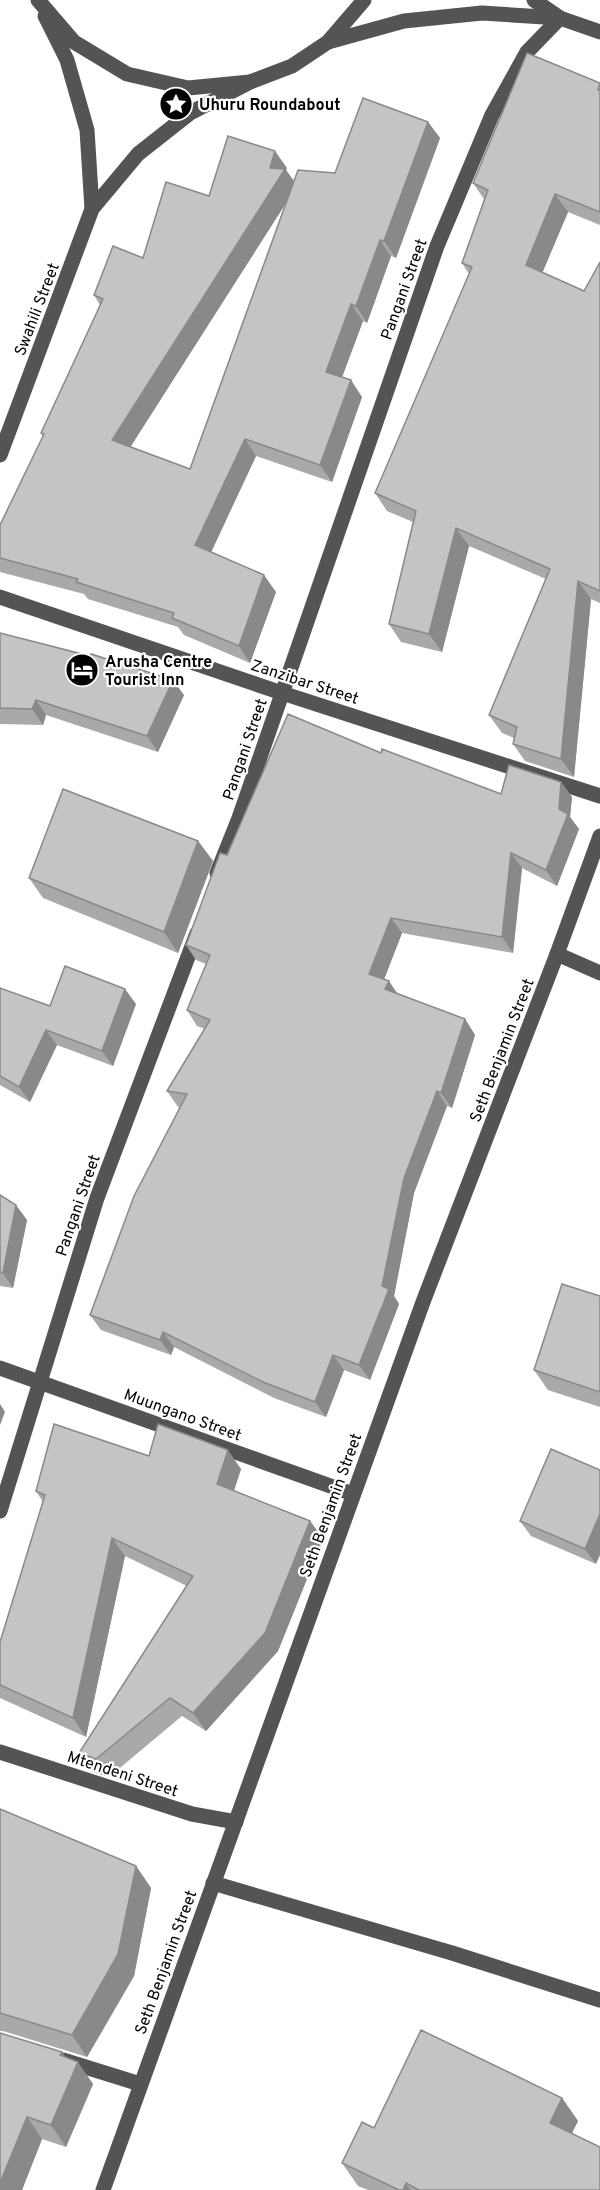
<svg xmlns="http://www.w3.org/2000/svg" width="600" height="2190" font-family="Overpass,sans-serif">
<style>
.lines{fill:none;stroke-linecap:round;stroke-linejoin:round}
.minor{stroke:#545454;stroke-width:15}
.wall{fill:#a9a9a9;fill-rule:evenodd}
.shaded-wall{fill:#898989}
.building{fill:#c4c4c4;stroke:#898989;stroke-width:1.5}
.labels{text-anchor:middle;stroke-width:4.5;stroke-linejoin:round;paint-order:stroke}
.poi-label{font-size:16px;font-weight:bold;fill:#000;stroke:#fff;text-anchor:start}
.street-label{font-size:16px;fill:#000;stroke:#fff}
</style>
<rect width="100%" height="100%" fill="#fff"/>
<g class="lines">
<g class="minor">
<path d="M38,0L74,42L127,74L188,88L250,82L292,66L328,42L364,0"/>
<path d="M534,0L560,18L600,32"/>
<path d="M45,16L67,60L87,130L92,209"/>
<path d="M328,42L404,21L482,13L560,18"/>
<path d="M0,455L92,209L138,154L190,113L250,82"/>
<path d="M0,597L282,693L600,796"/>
<path d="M217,873L239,818L437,246L492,115L527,52L560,18"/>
<path d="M557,954L600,973"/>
<path d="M0,1368L353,1494"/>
<path d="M0,1511L97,1198L197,933"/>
<path d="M0,1752L192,1814L236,1822"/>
<path d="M213,1883L452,1953L600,2000"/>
<path d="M63,2060L140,2084"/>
<path d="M103,2190L423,1302L557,954L600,836"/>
</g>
</g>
<g class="wall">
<path d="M600,83V225L568,212L542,273L584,291L600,262V603L591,599L574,777L525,761L513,744L514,738L502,733L489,715L546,579L469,546L442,652L401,642L389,624L413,522L387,511L375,493L469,274L462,263L484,199L473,183Z"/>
<path d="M428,122L440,138L396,258L391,256L367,323L363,321L342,377L362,397L332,482L256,456L211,552L276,592L250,663L184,635L178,627L88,599L84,594L0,572V525L43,437L41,433L100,305L94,295L143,258L209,196L287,168L286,170L294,181L335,173ZM286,202L190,469L130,447Z"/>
<path d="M0,633L184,695L158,752L46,715L43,725L0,724Z"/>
<path d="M381,753L501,794L561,782L572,797L570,817L579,829L557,886L522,868L513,953L402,933L384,979L398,994L465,1019L475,1035L452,1108L447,1106L414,1193L394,1296L399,1304L370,1380L344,1370L326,1417L274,1398L174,1347L171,1355L101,1330L90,1315L180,1107H178L167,1091L205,1029L197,1026L187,1010L206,964L196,960L186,945L227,855Z"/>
<path d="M198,841L213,861L178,953L43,898L29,878Z"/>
<path d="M0,988L50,1006L136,1004L113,1066L57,1045L30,1102L0,1085Z"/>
<path d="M0,1195L27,1220L13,1288L0,1286Z"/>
<path d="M600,1296V1407L548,1390L534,1370Z"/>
<path d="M551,1449L596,1564L531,1536L520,1521Z"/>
<path d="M149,1456L241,1469L234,1491L310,1521L323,1539L278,1651L206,1731L182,1716L109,1777L92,1772L79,1753L187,1586L125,1556L86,1737L0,1698V1642L43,1502L36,1491Z"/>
<path d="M0,1809L136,1866L151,1888L134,1976L87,2057L3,2031H0Z"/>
<path d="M0,2033L62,2052L65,2057L93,2084L66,2147L42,2139L22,2190H0Z"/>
<path d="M562,2098L578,2121L572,2133L600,2190H368L358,2186L342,2163L374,2128Z"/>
</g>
<g class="shaded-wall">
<path d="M428,122L440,138L396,258L384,241Z"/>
<path d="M275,151L287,168L286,170L297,186L124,457L112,440L270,168Z"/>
<path d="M555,194L568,212L538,283L526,265Z"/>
<path d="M380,240L391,256L367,323L356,306Z"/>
<path d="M351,304L363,321L338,388L326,372Z"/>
<path d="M351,380L362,397L332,482L320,465Z"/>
<path d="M245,439L256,456L207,561L195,545Z"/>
<path d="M456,528L469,546L442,652L429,634Z"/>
<path d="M264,575L276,592L250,663L239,646Z"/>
<path d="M578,581L591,599L574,777L561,759Z"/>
<path d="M173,680L184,695L158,752L147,736Z"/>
<path d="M36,700L46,715L43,725L32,709Z"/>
<path d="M561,782L572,797L570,817L579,829L557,886L546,870L559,809Z"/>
<path d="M198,841L213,861L178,953L164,932Z"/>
<path d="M511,853L522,868L513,953L502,937Z"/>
<path d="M391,918L402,933L380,990L369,974Z"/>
<path d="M389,981L399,996L385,989Z"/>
<path d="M125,989L136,1004L113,1066L102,1051Z"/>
<path d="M465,1019L475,1035L452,1108L441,1093Z"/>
<path d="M46,1030L57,1045L30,1102L19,1087Z"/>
<path d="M437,1091L447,1106L414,1193L394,1296L399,1304L370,1380L359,1365L404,1178Z"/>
<path d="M16,1205L27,1220L13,1288L3,1273Z"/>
<path d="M163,1332L174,1347L171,1355L160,1340Z"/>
<path d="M333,1355L344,1370L326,1417L315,1402Z"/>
<path d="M0,1404L5,1412L0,1425Z"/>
<path d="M228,1450L241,1469L230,1502L217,1484Z"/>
<path d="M600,1514V1555L596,1564L585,1549Z"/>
<path d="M310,1521L323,1539L278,1651L206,1731L193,1713Z"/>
<path d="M112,1538L125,1556L86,1737L73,1718Z"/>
<path d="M136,1866L151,1888L134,1976L87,2057L72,2035Z"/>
<path d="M62,2052L74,2070L78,2062L93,2084L66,2147L51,2125L60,2055Z"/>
<path d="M562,2098L578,2121L566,2145L550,2123Z"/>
<path d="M27,2117L42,2139L22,2190H0V2183Z"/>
<path d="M406,2183L410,2190H403Z"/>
</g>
<g class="building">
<path d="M527,53L600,83L598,90H600V212L555,194L526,265L584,291L600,262V591L578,581L561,759L513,744L517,727L489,715L550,569L456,528L429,634L389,624L416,511L375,493L472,267L462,263L488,190L473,183Z"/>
<path d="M363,98L428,122L384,241L380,240L356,306L351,304L326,372L351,380L320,465L245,439L195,545L264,575L239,646L172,618L174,613L76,582L78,579L0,558V525L44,434L41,433L103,299L94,295L113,246L143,258L166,182L209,196L228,136L275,151L270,168L285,169L112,440L190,469L298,170L335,173Z"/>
<path d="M0,633L90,656L91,654L173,680L147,736L36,700L32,709L0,708Z"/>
<path d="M288,714L381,753L382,749L501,794L509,765L561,782L559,809L568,814L546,870L511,853L502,937L391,918L369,974L389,981L385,989L465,1019L441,1093L437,1091L404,1178L382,1286L389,1289L359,1365L333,1355L315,1402L263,1382L163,1332L160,1340L90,1315L134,1196L187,1094L167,1091L210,1020L187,1010L210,955L186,945L220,853L227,855Z"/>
<path d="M63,789L198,841L164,932L29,878Z"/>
<path d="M65,966L125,989L102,1051L46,1030L19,1087L0,1076V988L50,1006Z"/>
<path d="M0,1195L16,1205L3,1273L0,1272Z"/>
<path d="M562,1284L600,1296V1392L534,1370Z"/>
<path d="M54,1424L149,1456L158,1424L228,1450L217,1484L310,1521L265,1633L193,1713L170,1698L96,1759L79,1753L193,1576L112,1538L73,1718L0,1685V1642L45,1495L36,1491Z"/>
<path d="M551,1449L600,1470V1514L585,1549L520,1521Z"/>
<path d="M0,1809L136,1866L118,1954L72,2035L0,2013Z"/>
<path d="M421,2030L562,2098L550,2123L600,2147V2190H419L406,2183L403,2190H399L342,2163L362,2122L374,2128Z"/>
<path d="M0,2033L62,2052L60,2055L78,2062L51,2125L27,2117L0,2183Z"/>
</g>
<defs>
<symbol id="sight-disc" viewBox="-11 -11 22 22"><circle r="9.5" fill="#000" stroke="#fff"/><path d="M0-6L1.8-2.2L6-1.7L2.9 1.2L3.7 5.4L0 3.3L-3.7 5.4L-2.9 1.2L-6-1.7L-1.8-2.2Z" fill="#fff"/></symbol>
<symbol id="hotel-disc" viewBox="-11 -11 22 22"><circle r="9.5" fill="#000" stroke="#fff"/><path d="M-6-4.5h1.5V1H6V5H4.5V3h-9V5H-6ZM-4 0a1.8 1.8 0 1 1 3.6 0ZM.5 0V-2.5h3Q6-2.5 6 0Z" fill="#fff"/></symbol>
</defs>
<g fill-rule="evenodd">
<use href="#sight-disc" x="157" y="85" width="38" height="38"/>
<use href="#hotel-disc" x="63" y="651" width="38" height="38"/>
</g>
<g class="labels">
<g class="poi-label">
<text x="199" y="110">Uhuru Roundabout</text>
<text x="105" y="667">Arusha Centre<tspan x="105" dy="18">Tourist Inn</tspan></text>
</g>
<g class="street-label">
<text transform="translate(403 289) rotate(-70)" y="6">Pangani Street</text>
<text transform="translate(36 309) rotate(-69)" y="6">Swahili Street</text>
<text transform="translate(305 681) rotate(18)" y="6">Zanzibar Street</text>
<text transform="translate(244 749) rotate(-71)" y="6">Pangani Street</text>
<text transform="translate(501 1050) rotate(-69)" y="6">Seth Benjamin Street</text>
<text transform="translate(77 1205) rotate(-71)" y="6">Pangani Street</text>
<text transform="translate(183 1414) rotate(20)" y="6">Muungano Street</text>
<text transform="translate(330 1505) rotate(-70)" y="6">Seth Benjamin Street</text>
<text transform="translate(123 1773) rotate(18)" y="6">Mtendeni Street</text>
<text transform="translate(165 1962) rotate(-70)" y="6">Seth Benjamin Street</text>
</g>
</g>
</svg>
